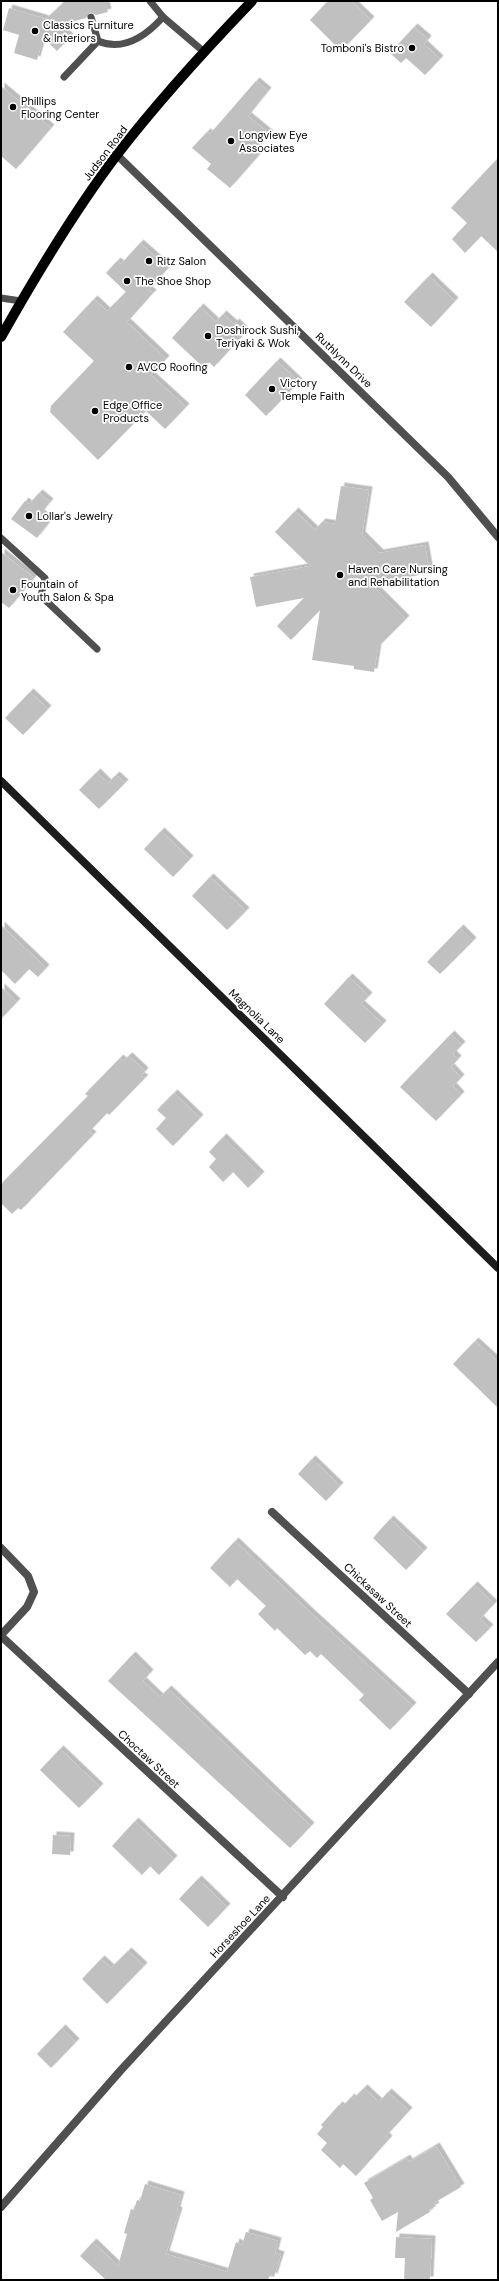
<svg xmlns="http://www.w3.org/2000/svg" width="499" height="2281" font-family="'DM Sans',sans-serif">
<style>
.building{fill:#c0c0c0;filter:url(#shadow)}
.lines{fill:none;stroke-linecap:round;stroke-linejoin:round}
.lane{stroke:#505050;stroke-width:7}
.street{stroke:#505050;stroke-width:8}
.secondary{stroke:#1d1d1d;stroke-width:8}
.primary{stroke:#000;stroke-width:10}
.poi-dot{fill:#000;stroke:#fff;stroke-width:1.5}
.labels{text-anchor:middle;stroke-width:3.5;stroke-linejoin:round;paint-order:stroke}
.poi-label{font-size:11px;fill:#000;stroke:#fff;text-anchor:start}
.street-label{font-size:11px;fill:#000;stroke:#fff}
</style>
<defs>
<filter id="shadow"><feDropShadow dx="3.5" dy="-3.5" stdDeviation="0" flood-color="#0004"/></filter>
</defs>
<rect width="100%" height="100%" fill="#fff"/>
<g class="building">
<path d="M65,1H105L108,12L96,15L90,12L86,18L57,26L70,37L57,51L43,38L37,60L14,53L19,35L3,30L9,8L46,19Z"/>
<path d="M328,1H351L371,20L341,51L310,20Z"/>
<path d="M414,27L428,39L424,44L440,59L425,75L406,58L401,63L390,53Z"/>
<path d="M256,81L268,91L248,116L270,134L255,152L259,155L230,188L207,169L211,164L192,148L207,132L210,134Z"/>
<path d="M1,86L51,128L16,169L1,156Z"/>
<path d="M498,158V252L481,236L465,253L452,239L467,223L451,208Z"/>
<path d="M140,243L168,268L149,290L153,293L127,322L166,359L151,375L186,407L165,429L146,411L98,460L50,412L51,406L94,361L63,332L94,299L107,311L126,292L106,273L117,261L121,264Z"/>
<path d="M429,276L455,301L431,327L404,302Z"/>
<path d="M200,307L216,322L223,314L234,324L236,322L246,332L214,367L209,362L204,368L172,338Z"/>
<path d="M277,361L299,382L266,416L245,395Z"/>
<path d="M341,486L369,490L362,535L380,553L425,545L430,573L371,584L406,619L378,647L374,672L354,669V666L312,660L320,610L291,640L277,626L304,598L256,607L250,577L310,566L275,532L295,511L315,530L322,522L335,524Z"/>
<path d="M39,493L50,502L41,513L50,521L37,538L11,519L25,501L29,504Z"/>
<path d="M1,552L34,578L9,608L1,602Z"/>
<path d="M30,692L48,709L23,735L5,718Z"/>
<path d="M97,772L108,783L116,775L125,783L99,809L79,790Z"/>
<path d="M161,831L190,859L173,877L144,849Z"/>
<path d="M210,877L246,911L227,930L192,896Z"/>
<path d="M1,925L46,968L38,977L29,969L15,984L1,970Z"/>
<path d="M460,928L473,941L440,974L427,962Z"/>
<path d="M349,977L369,996L361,1004L383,1024L365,1043L324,1004Z"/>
<path d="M1,987L17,1002L1,1019Z"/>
<path d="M451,1034L462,1045L453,1054L458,1059L451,1067L461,1078L453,1086L461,1095L436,1121L400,1087Z"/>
<path d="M129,1056L145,1071L141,1076L145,1078L109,1115L107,1113L89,1132L93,1135L21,1210L18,1208L12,1214L1,1203V1184L88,1096L85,1094L120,1058L123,1061Z"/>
<path d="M174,1093L200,1118L173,1146L156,1129L166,1118L157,1110Z"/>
<path d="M223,1137L261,1175L248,1188L233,1172L223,1182L209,1167L216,1159L209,1152Z"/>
<path d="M475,1341L498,1362V1408L453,1364Z"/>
<path d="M312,1459L340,1486L326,1501L298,1474Z"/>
<path d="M390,1519L424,1551L406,1570L373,1538Z"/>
<path d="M235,1541L312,1614L413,1706L390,1730L359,1700L364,1695L321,1654L317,1658L310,1651L305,1655L277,1628L275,1631L258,1614L266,1606L237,1579L230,1587L210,1568Z"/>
<path d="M474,1585L494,1604L480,1619L490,1628L476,1642L446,1614Z"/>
<path d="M132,1655L150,1673L143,1681L160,1697L168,1689L311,1826L290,1848L108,1681Z"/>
<path d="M60,1749L100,1787L79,1808L40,1770Z"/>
<path d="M135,1821L174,1859L159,1875L150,1866L142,1875L112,1846Z"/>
<path d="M53,1835L71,1836L70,1855L52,1854Z"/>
<path d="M198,1879L227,1907L208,1927L179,1899Z"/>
<path d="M128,1951L144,1966L107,2004L82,1979L101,1959L111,1968Z"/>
<path d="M62,2028L76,2042L51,2068L37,2054Z"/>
<path d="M364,2088L379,2102L388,2092L409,2111L386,2136L389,2139L356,2176L343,2164L340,2168L321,2150L327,2143L317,2134L323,2127L321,2125L339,2105L342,2107L351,2097L353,2099Z"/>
<path d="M436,2146L461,2187L434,2203L436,2206L429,2210L430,2212L396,2232L398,2212L382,2221L370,2200L373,2198L364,2183L407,2158L409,2162Z"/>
<path d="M145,2184L181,2195L177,2210L179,2211L166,2254L227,2272L236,2242L242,2245L246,2232L278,2241L275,2253L281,2255L274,2277L270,2275L268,2280H106L80,2256L93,2242L118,2266L127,2234L124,2233L131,2209L134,2210L137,2200L140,2201Z"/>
<path d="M396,2237L432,2239L430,2280H404L405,2258H395Z"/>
</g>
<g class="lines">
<g class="lane">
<path d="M150,1L163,17L203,51"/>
<path d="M98,41C124,52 146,36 163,17"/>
<path d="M64,77L98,41L91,17"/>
<path d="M1,298L21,301"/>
<path d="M1,538L45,578L41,596L97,649"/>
</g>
<g class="street">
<path d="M117,155L448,477L498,537"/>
<path d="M272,1512L469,1694"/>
<path d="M1,1548L28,1576L34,1592L27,1607L1,1635"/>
<path d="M1,1636L283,1897"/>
<path d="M1,2207L121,2070L498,1662"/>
</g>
<path class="secondary" d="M1,781L498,1268"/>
<path class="primary" d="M1,337C36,275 73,213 116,156C158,101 204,51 252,1"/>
</g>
<g class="poi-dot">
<circle cx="35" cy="31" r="4"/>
<circle cx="412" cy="48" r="4"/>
<circle cx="13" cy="107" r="4"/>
<circle cx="231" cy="141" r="4"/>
<circle cx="149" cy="261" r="4"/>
<circle cx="127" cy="281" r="4"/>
<circle cx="208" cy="336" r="4"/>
<circle cx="129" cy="367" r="4"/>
<circle cx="272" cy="389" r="4"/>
<circle cx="95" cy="411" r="4"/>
<circle cx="29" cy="516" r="4"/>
<circle cx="340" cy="575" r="4"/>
<circle cx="13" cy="590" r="4"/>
</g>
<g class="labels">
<g class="poi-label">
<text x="43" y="29">Classics Furniture<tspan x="43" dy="13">&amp; Interiors</tspan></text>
<text x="404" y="52" text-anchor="end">Tomboni's Bistro</text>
<text x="21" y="105">Phillips<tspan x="21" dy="13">Flooring Center</tspan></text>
<text x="239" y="139">Longview Eye<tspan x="239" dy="13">Associates</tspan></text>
<text x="157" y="265">Ritz Salon</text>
<text x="135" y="285">The Shoe Shop</text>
<text x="216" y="334">Doshirock Sushi,<tspan x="216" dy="13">Teriyaki &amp; Wok</tspan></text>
<text x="137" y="371">AVCO Roofing</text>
<text x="280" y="387">Victory<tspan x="280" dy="13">Temple Faith</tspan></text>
<text x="103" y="409">Edge Office<tspan x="103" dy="13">Products</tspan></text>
<text x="37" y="520">Lollar's Jewelry</text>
<text x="348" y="573">Haven Care Nursing<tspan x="348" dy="13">and Rehabilitation</tspan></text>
<text x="21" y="588">Fountain of<tspan x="21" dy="13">Youth Salon &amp; Spa</tspan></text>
</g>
<g class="street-label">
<text transform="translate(105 153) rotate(-53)" y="4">Judson Road</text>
<text transform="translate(344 360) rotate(44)" y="4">Ruthlynn Drive</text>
<text transform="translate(257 1016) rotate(44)" y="4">Magnolia Lane</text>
<text transform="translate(378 1595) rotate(43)" y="4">Chickasaw Street</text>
<text transform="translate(149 1759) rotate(43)" y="4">Choctaw Street</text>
<text transform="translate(240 1926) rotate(-47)" y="4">Horseshoe Lane</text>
</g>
</g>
<rect width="499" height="2281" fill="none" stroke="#000000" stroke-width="4"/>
</svg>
